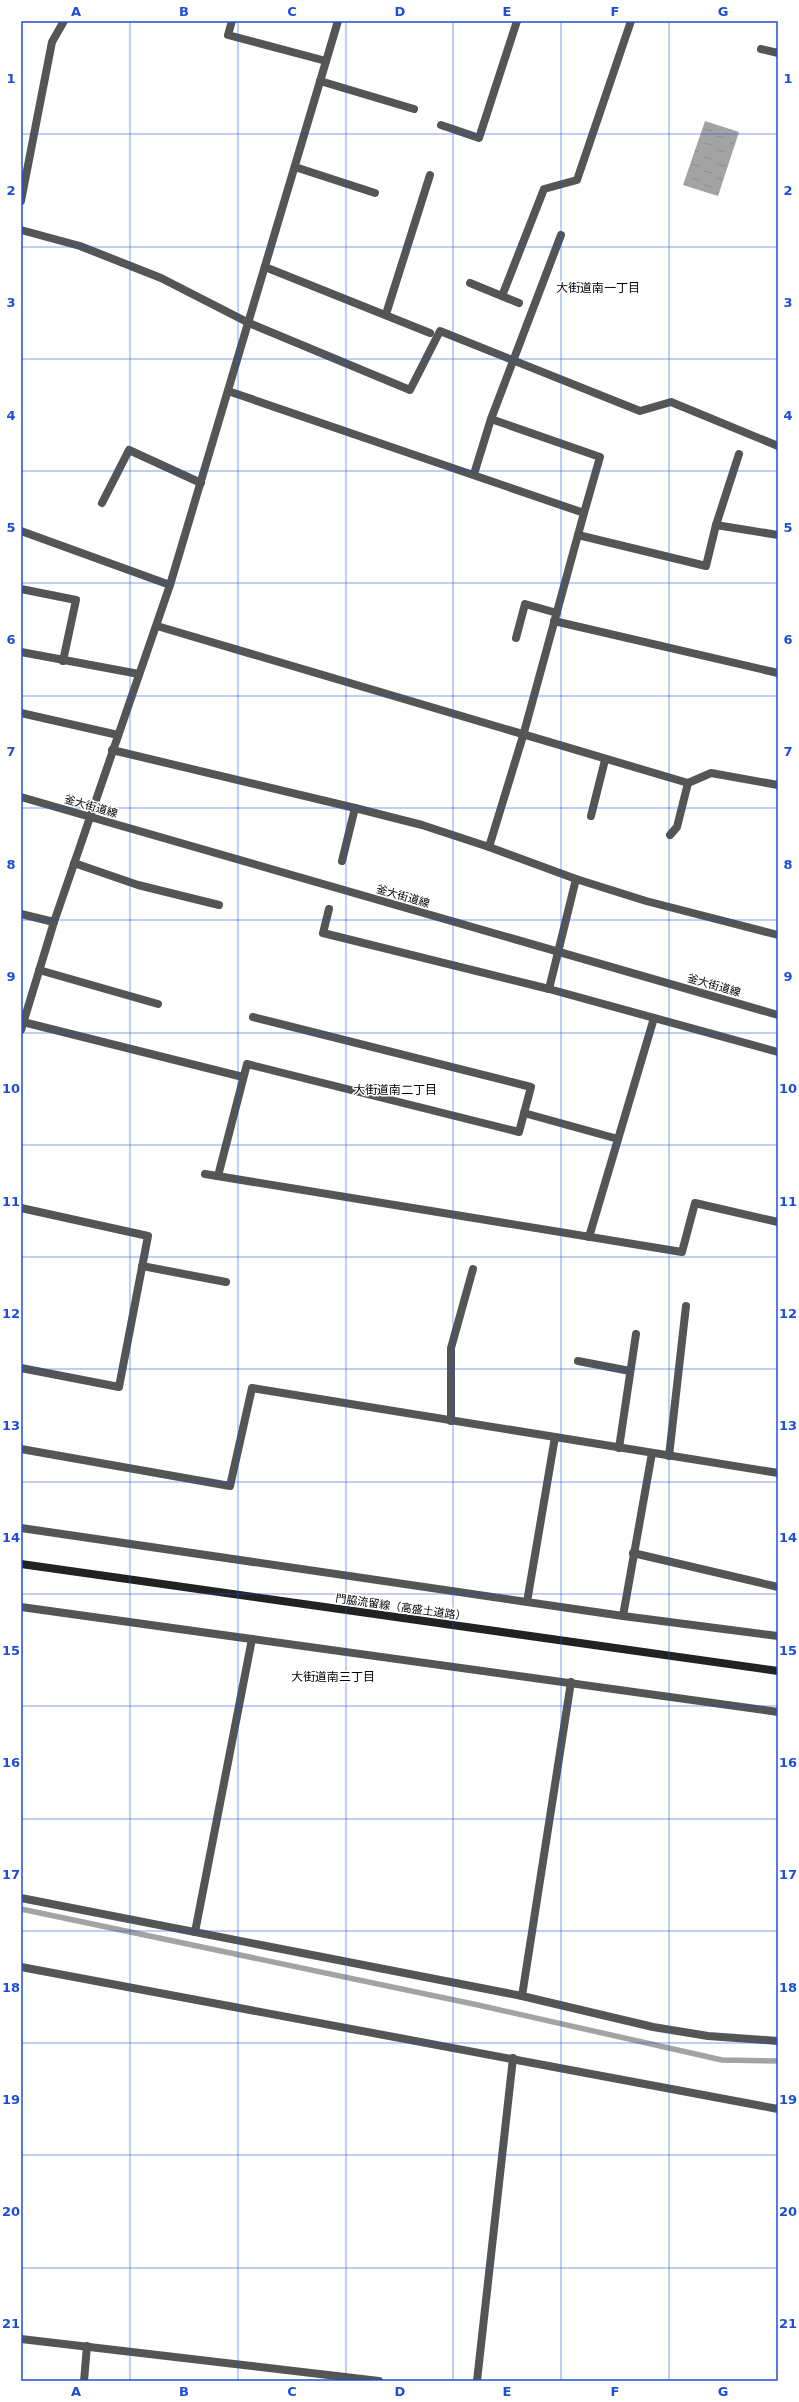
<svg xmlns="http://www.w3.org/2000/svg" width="799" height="2402" font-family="'DejaVu Sans','Noto Sans JP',sans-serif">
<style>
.water{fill:url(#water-ripples)}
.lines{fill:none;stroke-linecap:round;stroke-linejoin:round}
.stream{stroke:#a3a3a3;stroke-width:5.5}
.service{stroke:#555;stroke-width:8}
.minor{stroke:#555;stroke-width:8}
.tertiary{stroke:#555;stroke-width:8}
.secondary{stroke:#222;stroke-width:8}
.grid{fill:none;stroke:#1d4ed8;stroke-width:1;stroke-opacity:0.55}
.labels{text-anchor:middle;stroke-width:3;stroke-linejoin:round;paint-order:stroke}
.street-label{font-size:11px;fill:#000;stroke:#fff}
.neighbourhood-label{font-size:12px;fill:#000;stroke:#fff}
.neatline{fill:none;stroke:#1d4ed8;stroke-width:1.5}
.grid-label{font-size:13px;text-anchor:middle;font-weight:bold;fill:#1d4ed8}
</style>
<defs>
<pattern id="water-ripples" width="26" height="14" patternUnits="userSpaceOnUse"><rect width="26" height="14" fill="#a3a3a3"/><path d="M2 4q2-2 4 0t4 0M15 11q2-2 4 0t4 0" fill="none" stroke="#8b8b8b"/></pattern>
</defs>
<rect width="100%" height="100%" fill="#fff"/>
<path class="water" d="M705,121L739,132L718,196L683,185Z"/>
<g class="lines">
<path class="stream" d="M21,1909L478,2005L722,2060L778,2061"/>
<g class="service">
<path d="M232,21L228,35L326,61"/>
<path d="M761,49L778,53"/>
<path d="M320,81L414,109"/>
<path d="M441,125L479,138L517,21"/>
<path d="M295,167L375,193"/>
<path d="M21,230L80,246L161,278L249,323L410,390L440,331L640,411L671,402L778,446"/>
<path d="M470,283L519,303"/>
<path d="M502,296L544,189L577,180L631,21"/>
<path d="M386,314L430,175"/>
<path d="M102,503L129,450L201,483"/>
<path d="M716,525L739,454"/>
<path d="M516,638L525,604L557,613"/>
<path d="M21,713L118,735"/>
<path d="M591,816L605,760"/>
<path d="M670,835L677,827L688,783"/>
<path d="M39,970L158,1004"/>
<path d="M23,1022L243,1077"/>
<path d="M142,1266L226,1282"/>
<path d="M578,1361L630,1371"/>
<path d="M451,1421V1348L473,1269"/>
<path d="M619,1448L636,1334"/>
<path d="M669,1456L686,1306"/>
<path d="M527,1602L555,1437"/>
</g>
<g class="minor">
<path d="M21,201L52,42L64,21"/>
<path d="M265,267L430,333"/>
<path d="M228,391L584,513L523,736L489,847L422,825L355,808L342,861"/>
<path d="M491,419L600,457L584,513"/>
<path d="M474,474L491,419L561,235"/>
<path d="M21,531L170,585"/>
<path d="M578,535L706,566L716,525L778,535"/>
<path d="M21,589L76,600L63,661"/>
<path d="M554,621L778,673"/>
<path d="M157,626L688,783L711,773L778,785"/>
<path d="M21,652L139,674"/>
<path d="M112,750L355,808"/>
<path d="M489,847L576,879L646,901L778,935"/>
<path d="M74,863L138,885L219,905"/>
<path d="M329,909L323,933L549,989L778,1052"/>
<path d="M21,914L54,922"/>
<path d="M549,989L576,879"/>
<path d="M21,1030L54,922L170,585L338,21"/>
<path d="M524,1113L618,1139"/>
<path d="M205,1174L682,1252L695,1203L778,1222"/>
<path d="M218,1176L247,1064L519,1132L531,1087L253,1017"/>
<path d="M21,1208L148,1236L119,1387L21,1368"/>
<path d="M589,1237L654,1018"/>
<path d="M21,1449L230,1486L252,1388L778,1473"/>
<path d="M21,1528L623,1616L778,1636"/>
<path d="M633,1553L778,1587"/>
<path d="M21,1607L778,1712"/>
<path d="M623,1616L652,1453"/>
<path d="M21,1898L522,1996L653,2027L708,2036L778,2041"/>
<path d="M195,1932L252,1639"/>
<path d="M522,1996L571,1682"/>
<path d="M21,2339L379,2381"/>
<path d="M84,2381L87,2346"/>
<path d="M477,2381L513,2058"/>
</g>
<g class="tertiary">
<path d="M21,797L778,1015"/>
<path d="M21,1967L778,2109"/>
</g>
<path class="secondary" d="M21,1564L778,1671"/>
</g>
<path class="grid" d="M130,21V2381M238,21V2381M346,21V2381M453,21V2381M561,21V2381M669,21V2381M21,134H778M21,247H778M21,359H778M21,471H778M21,583H778M21,696H778M21,808H778M21,920H778M21,1033H778M21,1145H778M21,1257H778M21,1369H778M21,1482H778M21,1594H778M21,1706H778M21,1819H778M21,1931H778M21,2043H778M21,2155H778M21,2268H778"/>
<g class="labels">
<g class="street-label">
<text transform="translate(91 806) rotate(16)" y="4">釜大街道線</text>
<text transform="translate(403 896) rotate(16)" y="4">釜大街道線</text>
<text transform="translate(714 985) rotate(16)" y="4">釜大街道線</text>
<text transform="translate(401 1607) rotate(8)" y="4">門脇流留線（高盛土道路）</text>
</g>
<g class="neighbourhood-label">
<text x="598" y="292">大街道南一丁目</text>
<text x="395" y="1094">大街道南二丁目</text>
<text x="333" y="1681">大街道南三丁目</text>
</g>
</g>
<rect width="799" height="2402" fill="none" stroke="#ffffff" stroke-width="44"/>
<rect x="22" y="22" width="755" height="2358" class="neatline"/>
<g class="grid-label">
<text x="76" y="16">A</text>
<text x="184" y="16">B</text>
<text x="292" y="16">C</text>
<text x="400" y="16">D</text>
<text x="507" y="16">E</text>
<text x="615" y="16">F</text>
<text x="723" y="16">G</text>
<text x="11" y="83">1</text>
<text x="788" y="83">1</text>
<text x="11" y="195">2</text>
<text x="788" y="195">2</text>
<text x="11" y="307">3</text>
<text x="788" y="307">3</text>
<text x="11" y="420">4</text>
<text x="788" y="420">4</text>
<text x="11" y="532">5</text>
<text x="788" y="532">5</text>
<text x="11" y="644">6</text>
<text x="788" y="644">6</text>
<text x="11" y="756">7</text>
<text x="788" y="756">7</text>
<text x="11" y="869">8</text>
<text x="788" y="869">8</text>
<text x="11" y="981">9</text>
<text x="788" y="981">9</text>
<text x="11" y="1093">10</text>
<text x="788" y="1093">10</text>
<text x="11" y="1206">11</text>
<text x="788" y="1206">11</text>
<text x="11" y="1318">12</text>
<text x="788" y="1318">12</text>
<text x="11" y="1430">13</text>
<text x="788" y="1430">13</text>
<text x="11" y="1542">14</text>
<text x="788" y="1542">14</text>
<text x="11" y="1655">15</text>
<text x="788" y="1655">15</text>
<text x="11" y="1767">16</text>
<text x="788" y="1767">16</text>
<text x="11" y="1879">17</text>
<text x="788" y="1879">17</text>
<text x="11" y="1992">18</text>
<text x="788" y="1992">18</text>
<text x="11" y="2104">19</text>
<text x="788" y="2104">19</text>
<text x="11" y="2216">20</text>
<text x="788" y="2216">20</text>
<text x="11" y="2328">21</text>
<text x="788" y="2328">21</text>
<text x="76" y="2396">A</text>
<text x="184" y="2396">B</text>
<text x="292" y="2396">C</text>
<text x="400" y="2396">D</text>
<text x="507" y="2396">E</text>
<text x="615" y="2396">F</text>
<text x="723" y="2396">G</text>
</g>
</svg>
